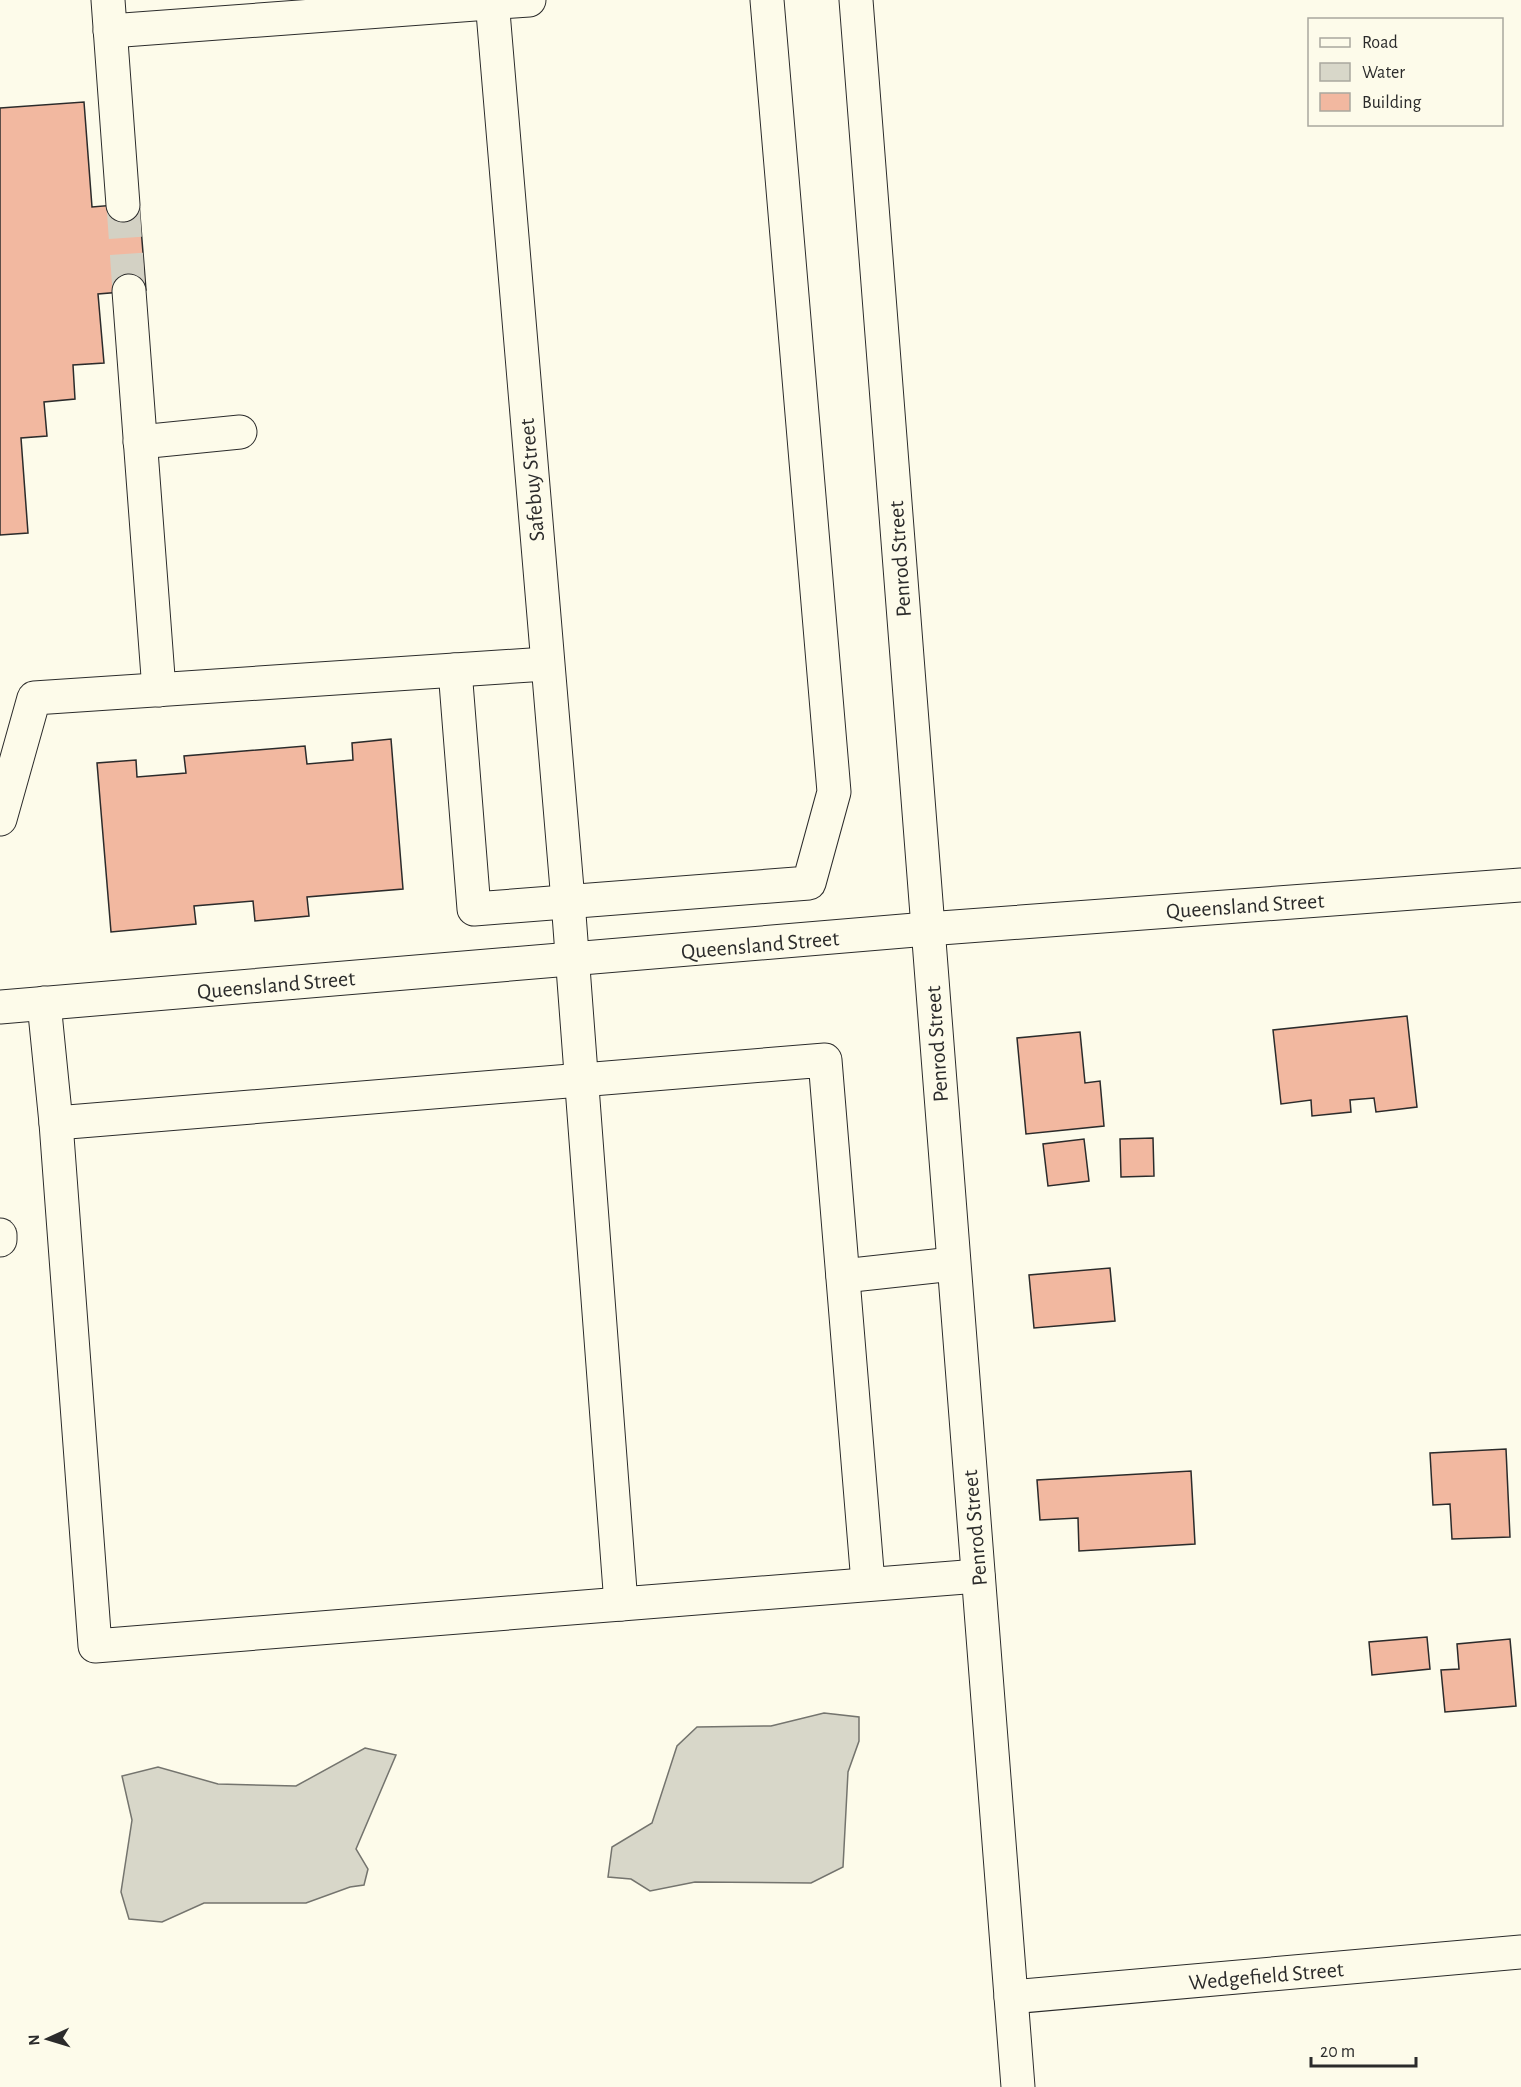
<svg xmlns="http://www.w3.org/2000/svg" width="1521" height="2087" font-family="'Alegreya Sans',sans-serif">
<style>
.water{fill:#d8d7c9;stroke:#74746e;stroke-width:1.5}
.building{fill:#f2b8a0;stroke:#2b2b2b;stroke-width:1.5}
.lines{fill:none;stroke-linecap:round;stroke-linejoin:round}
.minor-tunnel{stroke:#d3d1c4;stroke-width:33;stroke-dasharray:33 16;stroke-linecap:butt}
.minor-casing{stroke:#2b2b2b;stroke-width:35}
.minor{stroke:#fdfbea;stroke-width:33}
.labels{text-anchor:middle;stroke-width:4.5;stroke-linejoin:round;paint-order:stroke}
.street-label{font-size:22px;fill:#2b2b2b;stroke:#fdfbea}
</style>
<rect width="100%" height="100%" fill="#fdfbea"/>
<g class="water">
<path d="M824,1713L859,1717V1741L848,1772L843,1867L811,1883L695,1882L650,1891L631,1879L608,1877L612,1847L652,1823L677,1746L697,1727L771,1726Z"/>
<path d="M365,1748L396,1755L356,1849L368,1869L364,1885L350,1887L306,1903H204L162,1922L129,1919L121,1892L132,1820L122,1776L158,1767L218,1784L296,1786Z"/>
</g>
<g class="building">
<path d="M84,102L92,207L139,203L146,290L98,294L104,363L73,365L75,399L44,402L47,436L21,438L28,533L0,535V108Z"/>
<path d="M391,739L403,889L307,897L309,916L255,921L253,901L194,906L196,924L111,932L97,763L136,760L137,777L186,773L184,756L305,746L307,764L353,760L352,743Z"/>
<path d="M1407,1016L1417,1107L1376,1112L1374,1098L1350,1100L1351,1112L1312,1116L1311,1100L1281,1104L1273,1030Z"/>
<path d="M1080,1032L1085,1083L1100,1081L1104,1126L1026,1134L1017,1038Z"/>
<path d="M1153,1138L1154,1176L1121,1177L1120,1139Z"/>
<path d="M1084,1139L1089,1181L1048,1186L1043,1144Z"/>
<path d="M1110,1268L1115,1321L1034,1328L1029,1275Z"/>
<path d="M1506,1449L1510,1537L1452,1539L1450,1504L1433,1505L1430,1453Z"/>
<path d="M1191,1471L1195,1544L1079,1551L1078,1518L1040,1520L1037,1480Z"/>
<path d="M1427,1637L1430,1669L1372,1675L1369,1642Z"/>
<path d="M1510,1639L1516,1706L1445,1712L1441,1670L1459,1669L1457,1644Z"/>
</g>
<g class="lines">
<path class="minor-tunnel" d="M123,205L129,291"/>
<defs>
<g id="minor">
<path d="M108,0L123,205"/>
<path d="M492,0L568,901L621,1604L978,1576"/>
<path d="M856,0L1018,2087"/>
<path d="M110,31L529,0"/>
<path d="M129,291L159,690"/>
<path d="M140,442L240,432"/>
<path d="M455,670L474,909L809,883L834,792L767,0"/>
<path d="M0,819L34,698L546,664"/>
<path d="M44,1003L56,1123L95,1646L621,1604"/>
<path d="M0,1007L927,929L1521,885"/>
<path d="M56,1123L825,1060L868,1583"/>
<path d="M0,1235V1240"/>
<path d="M843,1276L953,1264"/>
<path d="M1011,1997L1521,1952"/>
</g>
</defs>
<use href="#minor" class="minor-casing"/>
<use href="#minor" class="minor"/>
</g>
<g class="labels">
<g class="street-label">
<text transform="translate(531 480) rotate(-95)" y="8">Safebuy Street</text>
<text transform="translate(899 559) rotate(-94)" y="8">Penrod Street</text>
<text transform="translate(1245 905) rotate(-4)" y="8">Queensland Street</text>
<text transform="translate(760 944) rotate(-5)" y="8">Queensland Street</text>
<text transform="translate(276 984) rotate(-5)" y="8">Queensland Street</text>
<text transform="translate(936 1044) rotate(-94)" y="8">Penrod Street</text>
<text transform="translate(974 1528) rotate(-95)" y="8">Penrod Street</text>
<text transform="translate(1266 1975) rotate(-5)" y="8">Wedgefield Street</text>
</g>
</g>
<rect x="1308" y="18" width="195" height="108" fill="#fdfbea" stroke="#a9a89e" stroke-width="1.5"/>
<rect x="1320" y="38" width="30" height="9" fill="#fdfbea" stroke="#a9a89e" stroke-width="1.5"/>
<text x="1362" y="48" font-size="18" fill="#2b2b2b">Road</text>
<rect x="1320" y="63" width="30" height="18" fill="#d8d7c9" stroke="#a9a89e" stroke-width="1.5"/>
<text x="1362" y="78" font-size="18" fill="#2b2b2b">Water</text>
<rect x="1320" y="93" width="30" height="18" fill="#f2b8a0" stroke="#a9a89e" stroke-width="1.5"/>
<text x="1362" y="108" font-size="18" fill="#2b2b2b">Building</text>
<g transform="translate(48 2039) rotate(266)" stroke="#fdfbea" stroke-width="4.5" paint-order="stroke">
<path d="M0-4.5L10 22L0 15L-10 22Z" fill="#2b2b2b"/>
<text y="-9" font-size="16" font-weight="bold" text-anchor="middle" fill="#2b2b2b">N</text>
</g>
<path d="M1311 2057v9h105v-9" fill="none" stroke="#2b2b2b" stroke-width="3"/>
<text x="1320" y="2057" font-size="18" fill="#2b2b2b" stroke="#fdfbea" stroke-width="4.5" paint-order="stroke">20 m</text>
</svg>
